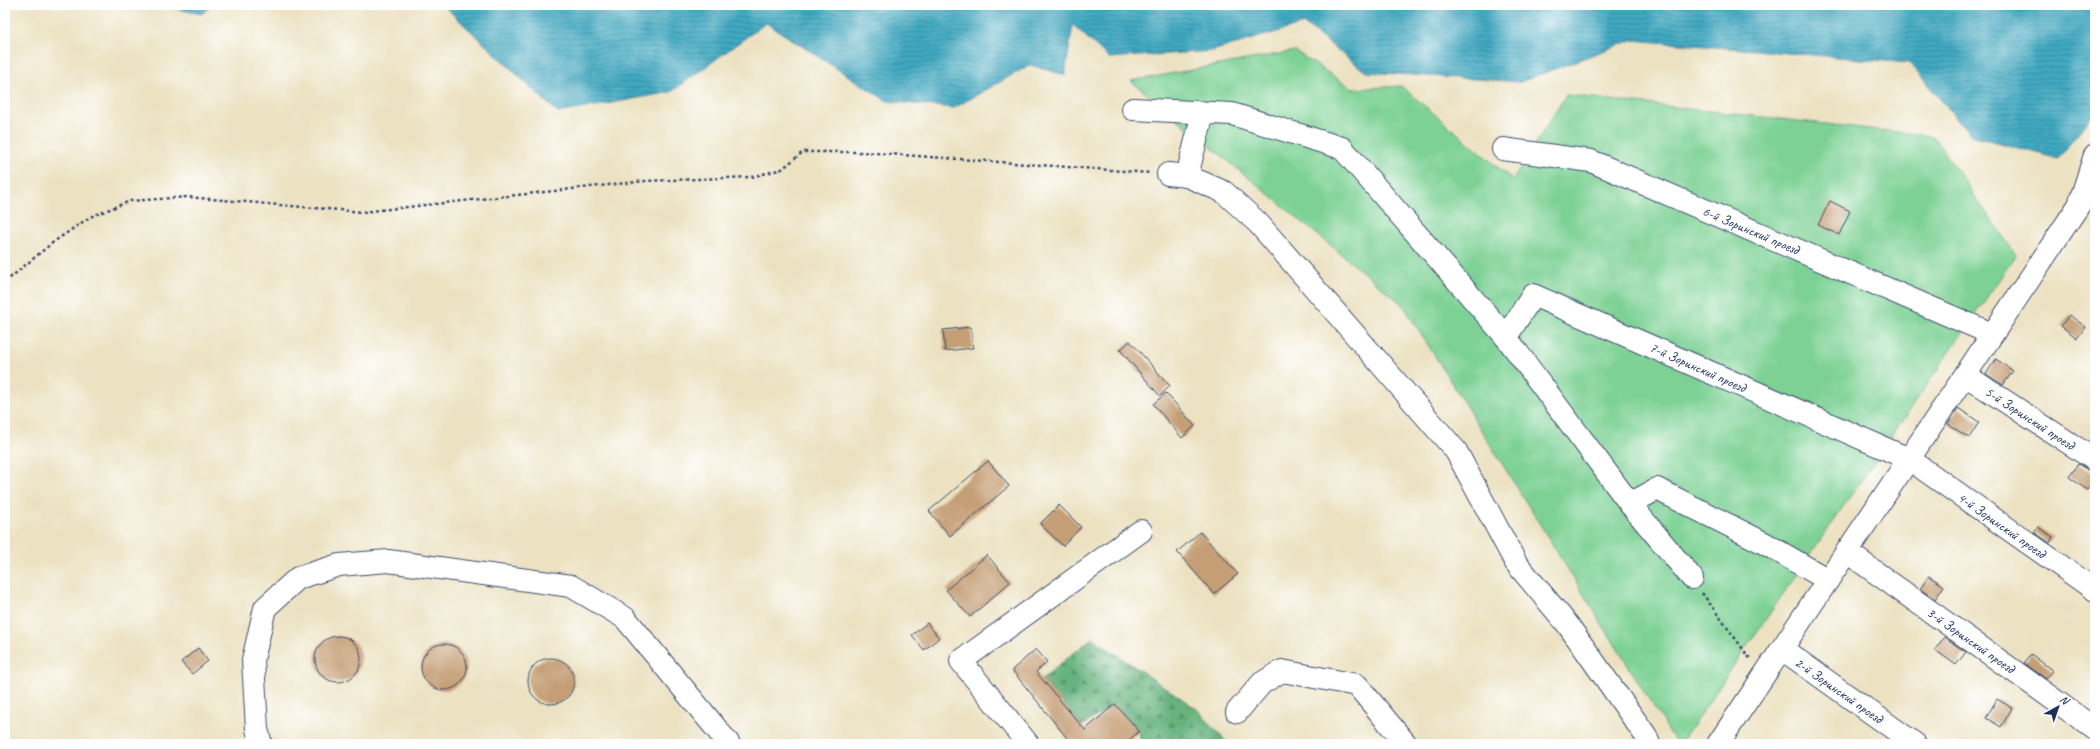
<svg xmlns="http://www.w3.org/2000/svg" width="2100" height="749" font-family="Caveat,sans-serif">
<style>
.forest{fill:url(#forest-firs);stroke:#40716e}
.garden{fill:#7dd194;stroke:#4c8079}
.water{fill:url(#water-rules);stroke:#2e6c90}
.building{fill:#c49e75}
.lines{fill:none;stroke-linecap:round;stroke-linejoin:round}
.minor-casing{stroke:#3a4a6d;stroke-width:24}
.path{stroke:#3a4a6d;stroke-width:2.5;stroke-dasharray:3 3;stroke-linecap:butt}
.minor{stroke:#fff;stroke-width:22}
.labels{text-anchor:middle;stroke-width:3.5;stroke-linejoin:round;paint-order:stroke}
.street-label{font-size:14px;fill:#1b2f5e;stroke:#fff}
</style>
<defs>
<pattern id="forest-firs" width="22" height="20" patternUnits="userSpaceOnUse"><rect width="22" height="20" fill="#66b37e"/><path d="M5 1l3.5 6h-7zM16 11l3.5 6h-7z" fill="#53926a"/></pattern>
<pattern id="water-rules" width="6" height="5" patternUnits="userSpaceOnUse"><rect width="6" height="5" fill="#41a9c1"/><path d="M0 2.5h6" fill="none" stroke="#368aa0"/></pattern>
</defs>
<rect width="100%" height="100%" fill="#fff"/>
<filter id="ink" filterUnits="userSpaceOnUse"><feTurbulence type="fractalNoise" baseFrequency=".025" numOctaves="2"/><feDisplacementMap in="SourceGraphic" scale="8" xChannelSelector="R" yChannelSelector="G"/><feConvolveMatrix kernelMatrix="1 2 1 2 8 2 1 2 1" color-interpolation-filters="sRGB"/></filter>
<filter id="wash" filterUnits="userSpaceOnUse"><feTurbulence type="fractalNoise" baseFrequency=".012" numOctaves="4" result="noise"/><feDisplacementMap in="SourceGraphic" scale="16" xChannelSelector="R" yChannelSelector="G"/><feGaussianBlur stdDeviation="0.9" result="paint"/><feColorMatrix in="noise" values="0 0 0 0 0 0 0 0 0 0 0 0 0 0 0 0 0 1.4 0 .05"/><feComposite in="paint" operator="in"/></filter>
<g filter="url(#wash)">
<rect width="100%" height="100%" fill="#ece2c2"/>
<path class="forest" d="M1092,638L1197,709L1228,744H1141L1139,731L1115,704L1082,726L1042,679Z"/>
<path class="garden" d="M1295,51L1353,89L1401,86L1513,180L1566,95L1933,136L2016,255L1680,744H1677L1403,305L1131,81Z"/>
<g class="water">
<path d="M156,5H212L202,14Z"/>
<path d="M443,5H2094L2095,111L2058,159L1971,135L1909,63L1632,40L1520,82L1366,72L1304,24L1212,51L1109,58L1073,25L1065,75L1030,65L954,108L887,101L766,23L671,92L558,113Z"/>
</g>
<g id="blocks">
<g class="building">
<path d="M1830,201L1850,211L1839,235L1818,225Z"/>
<path d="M2069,315L2086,327L2077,338L2061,326Z"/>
<path d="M971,327L973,348L945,351L943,330Z"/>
<path d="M1130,341L1170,386L1160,396L1120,350Z"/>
<path d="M1996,359L2013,371L2003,385L1986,374Z"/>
<path d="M1166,393L1195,426L1182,438L1153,404Z"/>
<path d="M1958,408L1979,422L1969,438L1948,424Z"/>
<path d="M988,461L1009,486L950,536L929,511Z"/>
<path d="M2078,464L2095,474V480L2087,490L2069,477Z"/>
<path d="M1059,505L1081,527L1063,546L1040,524Z"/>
<path d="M2038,527L2053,537L2050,543L2034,532Z"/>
<path d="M1200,532L1238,574L1214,594L1177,552Z"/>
<path d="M987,555L1010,582L970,617L946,590Z"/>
<path d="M1929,576L1944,586L1935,599L1920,589Z"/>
<path d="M927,623L939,638L924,650L912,635Z"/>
<circle cx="338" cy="659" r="23"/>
<path d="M1944,637L1966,652L1956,665L1935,650Z"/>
<circle cx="444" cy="667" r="23"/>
<path d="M198,648L208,661L192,674L181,662Z"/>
<path d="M1036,649L1047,662L1036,672L1085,730L1115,704L1139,731L1125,744H1069L1071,743L1012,670Z"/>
<path d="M2031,654L2053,671L2046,679L2024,663Z"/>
<circle cx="551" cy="681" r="23"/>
<path d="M1997,699L2012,708L2001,727L1986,718Z"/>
</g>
</g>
</g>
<g filter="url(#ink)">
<use href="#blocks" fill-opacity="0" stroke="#3a4a6d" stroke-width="1"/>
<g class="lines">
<defs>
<g id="minor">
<path d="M1133,109L1232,114L1342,148L1506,337L1630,504L1692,578"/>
<path d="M1503,149L1591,161L1992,334"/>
<path d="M1168,174L1187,176L1224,192L1258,223L1456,451L1516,563L1568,625L1646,736L1649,744"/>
<path d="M1187,176L1203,113"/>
<path d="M1506,337L1533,295L1909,459L2095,590"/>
<path d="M1965,375L2095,460"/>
<path d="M1630,504L1657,489L1764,543L1828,580"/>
<path d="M1847,552L2095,729"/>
<path d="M1782,649L1915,744"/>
<path d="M1237,712L1262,683L1282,671L1357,685L1406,744"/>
<path d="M261,744L257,729L253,660L265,608L298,578L339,565L388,561L571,586L625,618L729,744"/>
<path d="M1028,744L961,661L1141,531"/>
<path d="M1718,744L2079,205L2095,155"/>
</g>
</defs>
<use href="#minor" class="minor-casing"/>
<g class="path">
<path d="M5,282L52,243L90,217L130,201L187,197L362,212L645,181L751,177L782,169L803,152H862L1151,173"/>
<path d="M1702,593L1751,660"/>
</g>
<use href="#minor" class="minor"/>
</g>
</g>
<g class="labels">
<g class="street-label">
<text transform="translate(1751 230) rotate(23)" y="5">6-й Зоринский проезд</text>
<text transform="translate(1698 367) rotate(24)" y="5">7-й Зоринский проезд</text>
<text transform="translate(2030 418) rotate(33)" y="5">5-й Зоринский проезд</text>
<text transform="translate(2002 525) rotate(35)" y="5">4-й Зоринский проезд</text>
<text transform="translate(1971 640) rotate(35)" y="5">3-й Зоринский проезд</text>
<text transform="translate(1839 690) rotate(35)" y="5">2-й Зоринский проезд</text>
</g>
</g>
<rect width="2100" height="749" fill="none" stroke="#fff" stroke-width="20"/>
<g transform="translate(2058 707) rotate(40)" stroke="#ffffff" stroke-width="3" paint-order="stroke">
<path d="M0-3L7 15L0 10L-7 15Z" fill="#1b2f5e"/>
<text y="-6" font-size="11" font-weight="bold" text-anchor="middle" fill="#1b2f5e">N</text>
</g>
</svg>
